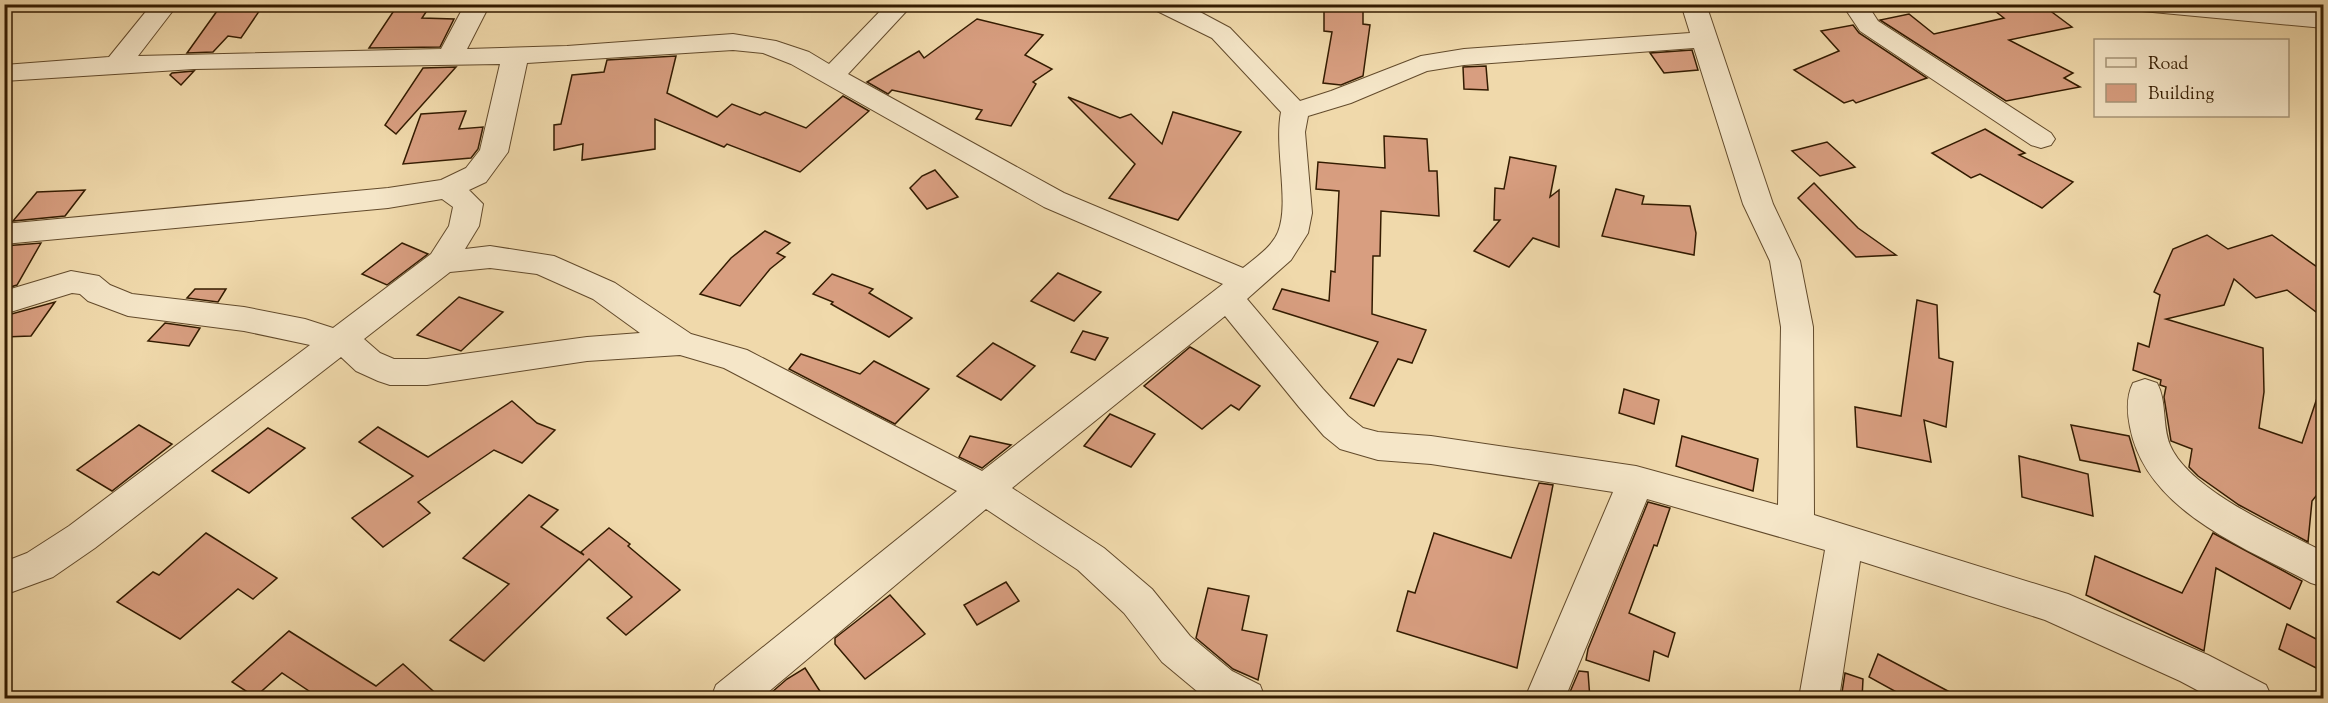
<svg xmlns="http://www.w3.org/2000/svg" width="2328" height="703" font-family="'Sorts Mill Goudy',serif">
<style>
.building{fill:#d89e80;stroke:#331b00;stroke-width:1.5}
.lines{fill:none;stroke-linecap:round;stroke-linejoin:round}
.minor-casing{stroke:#624a2b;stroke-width:2}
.minor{fill:#f5e6c8;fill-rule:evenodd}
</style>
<rect width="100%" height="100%" fill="#f0d9ab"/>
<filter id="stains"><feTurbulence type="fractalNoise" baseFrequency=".00333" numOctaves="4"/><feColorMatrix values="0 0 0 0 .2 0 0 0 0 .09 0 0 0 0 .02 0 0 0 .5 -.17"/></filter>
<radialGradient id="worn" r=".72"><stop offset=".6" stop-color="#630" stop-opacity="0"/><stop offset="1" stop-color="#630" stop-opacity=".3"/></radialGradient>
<g class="building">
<path d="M222,4H264L241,38L228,36L213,52L187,53Z"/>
<path d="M1324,4H1363V24L1370,25L1363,76L1341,85L1323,83L1332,32L1324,31Z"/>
<path d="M1986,4H2041L2072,27L2009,40L2073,73L2064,78L2080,87L2006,101L1880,20L1909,14L1934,34L2004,18Z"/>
<path d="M397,6H430L422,18L454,19L440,47L369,48Z"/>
<path d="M977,19L1043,35L1025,55L1052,69L1033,82L1036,84L1011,126L976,119L982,110L892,90L888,94L867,82L919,51L924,58Z"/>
<path d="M1853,25L1859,33L1927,78L1856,103L1853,100L1844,103L1794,70L1839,51L1821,31Z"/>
<path d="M1692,50L1698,70L1664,73L1650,53Z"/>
<path d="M676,56L667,93L717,117L732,104L760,115L765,112L806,128L843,96L869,111L800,172L727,144L724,147L655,119V149L582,160L583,144L554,150V125L561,124L572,75L604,72L607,60Z"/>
<path d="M1486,66L1488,90L1464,89L1463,67Z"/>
<path d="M456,67L396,134L385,125L423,68Z"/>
<path d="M194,71L181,85L170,75L172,73Z"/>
<path d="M1068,97L1120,118L1131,114L1162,144L1173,112L1241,132L1178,220L1109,198L1135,164Z"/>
<path d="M466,111L459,129L483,127L478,149L471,158L403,164L421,114Z"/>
<path d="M1985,129L2025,153L2019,155L2073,182L2042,208L1980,174L1971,178L1932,153Z"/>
<path d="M1384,136L1427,139L1429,171H1437L1439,216L1381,211L1380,256H1373L1372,314L1426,330L1412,363L1398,359L1374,406L1350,398L1378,342L1273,309L1282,289L1329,301L1331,271L1335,272L1339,191L1316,189L1318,162L1385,168Z"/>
<path d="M1827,142L1855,167L1820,176L1792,151Z"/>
<path d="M1510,157L1556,166L1550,197L1559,190V247L1533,238L1509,267L1474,251L1500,220H1494L1495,188L1504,189Z"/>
<path d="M935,170L958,197L927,209L910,188L922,176Z"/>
<path d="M1814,183L1858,228L1896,255L1856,257L1798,198Z"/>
<path d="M1616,189L1644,196L1642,204L1690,206L1696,233L1694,255L1602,236Z"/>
<path d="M85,190L65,216L13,221L37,192Z"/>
<path d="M765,231L790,243L777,253L785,257L770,269L740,306L700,294L731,258Z"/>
<path d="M2207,235L2228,249L2272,235L2324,272V318L2287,290L2256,298L2234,279L2224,305L2166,319L2263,348L2264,392L2259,428L2302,443L2319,392H2324V486L2312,501L2308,542L2239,505L2198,476L2189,467L2192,449L2171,441L2164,397L2166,387L2160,385L2161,380L2133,370L2138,343L2149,347L2160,295L2154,292L2173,249Z"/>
<path d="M41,243L17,285L4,289V246Z"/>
<path d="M402,243L428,254L387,285L362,274Z"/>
<path d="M1058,273L1101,292L1074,321L1031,301Z"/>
<path d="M832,274L873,289L869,293L912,318L889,337L831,304L833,302L813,294Z"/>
<path d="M195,289H226L218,302L187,298Z"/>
<path d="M459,297L503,312L461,351L417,335Z"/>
<path d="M1917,300L1937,305L1939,358L1953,362L1946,427L1924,420L1931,462L1857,447L1855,407L1901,416Z"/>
<path d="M55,302L31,336L4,337V316Z"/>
<path d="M165,323L200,328L189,346L148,341Z"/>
<path d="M1083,331L1108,338L1095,360L1071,352Z"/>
<path d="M993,343L1035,366L1001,400L957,376Z"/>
<path d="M1190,347L1260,386L1239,410L1231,405L1202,429L1144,386Z"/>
<path d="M801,354L860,374L874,361L929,389L895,424L789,369Z"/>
<path d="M1624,389L1659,400L1654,424L1619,413Z"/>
<path d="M512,401L537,423L555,430L522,463L494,450L418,502L430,513L383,547L352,518L413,476L359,442L378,427L428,457Z"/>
<path d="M1110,414L1155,434L1131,467L1084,446Z"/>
<path d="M139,425L172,444L112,491L77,470Z"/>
<path d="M2071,425L2129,436L2140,472L2080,460Z"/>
<path d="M268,428L305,448L249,493L212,471Z"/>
<path d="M970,436L1011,445L982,468L959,457Z"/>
<path d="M1682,436L1758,459L1753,491L1676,466Z"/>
<path d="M2019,456L2088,474L2093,516L2022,497Z"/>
<path d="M1539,483L1553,485L1517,668L1397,631L1408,591L1415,593L1434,533L1511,558Z"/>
<path d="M529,495L558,510L541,527L584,555L581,552L609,528L630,544L628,546L680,590L626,635L607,618L632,597L589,559L484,661L450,640L509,584L463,558Z"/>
<path d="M1648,502L1670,508L1657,546L1654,545L1629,613L1675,633L1668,657L1654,651L1649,681L1586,660L1588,649Z"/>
<path d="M206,533L277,578L253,599L238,589L180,639L117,602L153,572L159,575Z"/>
<path d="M2213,533L2302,581L2290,609L2216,568L2204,651L2086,595L2095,556L2182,593Z"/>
<path d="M1006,582L1019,601L977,625L964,605Z"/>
<path d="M1208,588L1249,596L1242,630L1267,635L1258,680L1233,669L1196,638Z"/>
<path d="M890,595L925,634L865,679L835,644V638Z"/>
<path d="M2287,624L2324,643V672L2279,649Z"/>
<path d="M289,631L376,686L403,664L442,699H321L282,673L255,697L232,682Z"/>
<path d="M1878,654L1963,699H1909L1869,677Z"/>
<path d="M805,668L825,699H764L787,679Z"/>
<path d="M1579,671L1588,672L1590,699H1567Z"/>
<path d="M1845,673L1863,679L1862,699H1841Z"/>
</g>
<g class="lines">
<defs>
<g id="minor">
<path d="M152,4H178L138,56L441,49L465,4H490L467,49L567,46L733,34L776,41L809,52L829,64L887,4H913L848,74L1064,193L1243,268C1255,258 1272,247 1278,232C1290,203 1274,149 1281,112L1212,38L1153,9L1150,4H1185L1230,28L1300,101L1331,91L1421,56L1464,49L1690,33L1681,4H1706L1773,204L1800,261L1813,327L1814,515L2068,594L2208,655L2266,685L2272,698H2212L2180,681L2045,620L1860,561L1839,698H1799L1825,550L1647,499L1565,698H1525L1613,492L1431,464L1378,460L1340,449L1324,436L1299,407L1225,316L1012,488L1104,548L1152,589L1190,636L1232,671L1260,685L1265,698L1204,697L1162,662L1124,613L1078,570L986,509L761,698H711L716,685L957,491L724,368L680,355L587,361L427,385H390L378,381L356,371L341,357L95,548L53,577L4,595V562L27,553L69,526L310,345L244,331L128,316L88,301L80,294L72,293L4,314V291L71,271L99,276L110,285L132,294L244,307L305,319L333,328L431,254L449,226L453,207L442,199L388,208L4,244V224L388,188L441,180L466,168L480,150L500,64L194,69L4,81V65L109,57ZM1694,48L1743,204L1770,261L1781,327L1778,505L1636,466L1431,436L1378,432L1363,428L1348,416L1323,389L1247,299L1291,260L1308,233L1312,213L1305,132L1308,116L1351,103L1427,71L1464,65ZM733,50L763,53L791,64L1044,207L1223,284L982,471L747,350L691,334L615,283L554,256L490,246L465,249L479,226L483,204L469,190L486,182L508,152L527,63ZM490,268L537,274L593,299L640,333L587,337L427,359H394L380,353L364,339L450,272Z"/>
<path d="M1842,4H1867L1878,21L2051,133L2055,139L2051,145L2041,148L2031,145L1860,31Z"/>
<path d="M2130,4H2233L2324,12V28L2142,11L2133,9Z"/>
<path d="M2145,379L2157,383C2167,401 2162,425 2170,445C2189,490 2281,530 2324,552V587L2311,583C2244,547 2146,511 2130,427C2127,412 2126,397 2133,383Z"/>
</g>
</defs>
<use href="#minor" class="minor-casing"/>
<use href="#minor" class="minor"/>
</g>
<rect width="2328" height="703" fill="none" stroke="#f0d9ab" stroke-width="24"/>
<rect x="6" y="6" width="2316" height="691" fill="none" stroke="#331b00" stroke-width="3"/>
<rect x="12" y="12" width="2304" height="679" fill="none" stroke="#331b00" stroke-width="1.5"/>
<rect x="2094" y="39" width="195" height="78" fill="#f5e6c8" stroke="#a79578" stroke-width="1.5"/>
<rect x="2106" y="58" width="30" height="9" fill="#f5e6c8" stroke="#a79578" stroke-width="1.5"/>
<text x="2148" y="69" font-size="18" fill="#331b00">Road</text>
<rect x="2106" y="84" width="30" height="18" fill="#d89e80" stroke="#a79578" stroke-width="1.5"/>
<text x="2148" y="99" font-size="18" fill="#331b00">Building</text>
<rect width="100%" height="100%" filter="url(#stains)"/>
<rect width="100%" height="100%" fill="url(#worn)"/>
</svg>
